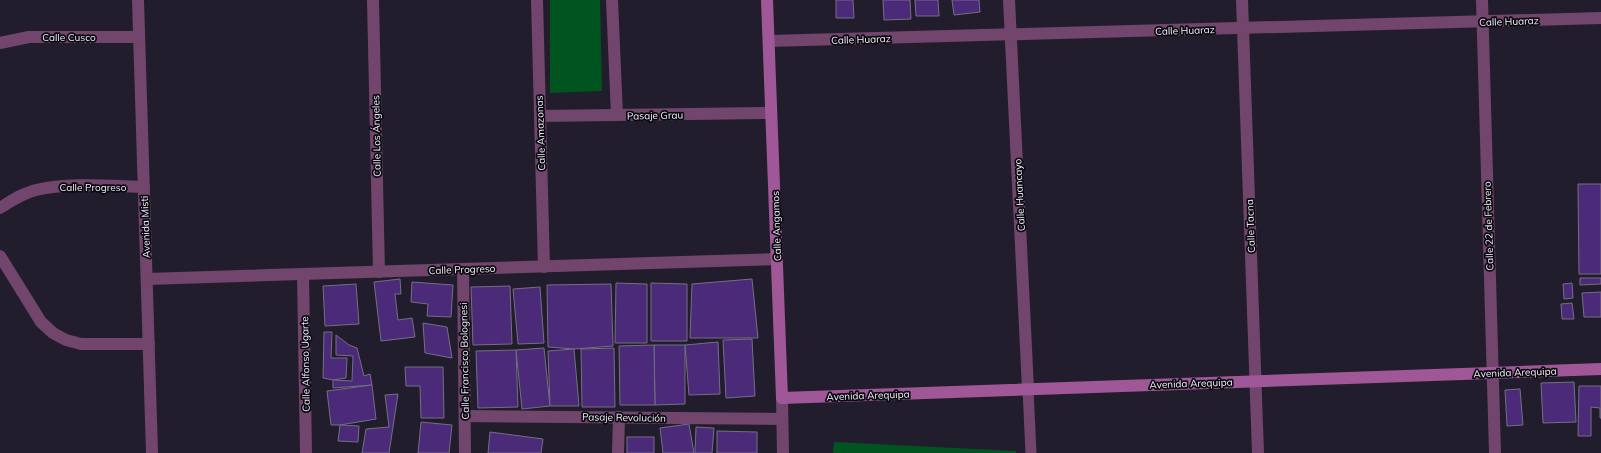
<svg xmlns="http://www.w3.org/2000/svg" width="1601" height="453" font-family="Mulish,sans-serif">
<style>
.green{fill:#005420}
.building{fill:#4b2b79;stroke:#746f82}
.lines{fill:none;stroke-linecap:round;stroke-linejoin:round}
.lane{stroke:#72456c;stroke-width:11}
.street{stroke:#72456c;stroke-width:12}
.secondary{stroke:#a05798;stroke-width:12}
.labels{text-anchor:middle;stroke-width:3.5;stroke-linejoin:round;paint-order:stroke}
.street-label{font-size:10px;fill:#f2effa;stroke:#0b0910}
</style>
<rect width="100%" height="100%" fill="#221d2d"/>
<g class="green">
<path d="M550,0H600L602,91L550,93Z"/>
<path d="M834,442L1016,451V453H833Z"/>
</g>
<g class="building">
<path d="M836,0H853L854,18H836Z"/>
<path d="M883,0H910L911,19L884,20Z"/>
<path d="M915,0H938L939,16H916Z"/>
<path d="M952,0H979L980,12L954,15Z"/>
<path d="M1578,184H1601V274H1579Z"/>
<path d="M1580,278H1601V284L1580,285Z"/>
<path d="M400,279L401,294H395L398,320L412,318L415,337L381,341L374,282Z"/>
<path d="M752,279L758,338H690L692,284Z"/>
<path d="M412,282L453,285L451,317L427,316L428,304L411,302Z"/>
<path d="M616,283L647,284V343H615Z"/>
<path d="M651,283L687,284V341H651Z"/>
<path d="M1572,283L1573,298L1564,299L1563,284Z"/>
<path d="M356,284L359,324L325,326L323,286Z"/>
<path d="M611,284L613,346L574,349L548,347L547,285Z"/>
<path d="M510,286L512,344L473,345L471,287Z"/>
<path d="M540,287L544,343L518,344L513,289Z"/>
<path d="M1601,292V317H1584L1582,293Z"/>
<path d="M1572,303L1574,319H1562L1561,304Z"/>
<path d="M423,323L447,327L452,358L425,353Z"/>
<path d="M324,332H332L331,358H347L346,378L333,380L323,378Z"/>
<path d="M336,335L349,345L357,348L364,376L370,374L372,385L333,388V380L352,381L353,356L336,355Z"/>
<path d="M752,339L755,396L726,398L723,340Z"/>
<path d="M718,342L720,394L689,395L685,345Z"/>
<path d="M654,345H685V404L655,405Z"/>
<path d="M654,345L655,405H620L619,346Z"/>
<path d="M544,348L550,406L522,409L516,350Z"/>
<path d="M614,348L615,407H582L581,349Z"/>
<path d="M574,349L579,406H550L548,351Z"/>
<path d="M516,350L518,407L478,408L476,351Z"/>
<path d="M405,367H443L444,418H421L420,386H406Z"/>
<path d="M1574,382L1576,422L1543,423L1541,383Z"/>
<path d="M372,385L376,419L340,425H331L327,391Z"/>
<path d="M1579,386H1601V418H1600V408L1591,407V436H1578Z"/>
<path d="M1520,389L1523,425L1507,426L1505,390Z"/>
<path d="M398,394L389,453H362L366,429L389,427L385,395Z"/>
<path d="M421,422L452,425L449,453H418Z"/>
<path d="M689,424L694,453H663L660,428Z"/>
<path d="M340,425L359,426L358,442L338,441Z"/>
<path d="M696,427L714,428L712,453H695Z"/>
<path d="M717,431L757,432V453H717Z"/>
<path d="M490,432L543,439L541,453H488Z"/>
<rect x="627" y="437" width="27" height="16"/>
</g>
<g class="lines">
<path class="lane" d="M1028,389L1031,453"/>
<g class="street">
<path d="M138,0L152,453"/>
<path d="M373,0L379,272"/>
<path d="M537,0L544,267"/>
<path d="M612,0L617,115"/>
<path d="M1009,0L1028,389"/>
<path d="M1242,0L1258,453"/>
<path d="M1482,0L1495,453"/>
<path d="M769,41L1601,18"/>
<path d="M0,43L29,37H139"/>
<path d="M540,116L771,113"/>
<path d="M0,208C11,201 23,193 36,190C68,182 110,186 144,187"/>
<path d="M0,256L41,322L53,333L66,340L81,344H149"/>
<path d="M463,269L465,453"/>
<path d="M303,274L306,453"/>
<path d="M147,279L777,259"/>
<path d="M782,398L783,453"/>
<path d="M465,416L782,419"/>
<path d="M618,453L619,417"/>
</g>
<path class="secondary" d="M767,0L782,398L1601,369"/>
</g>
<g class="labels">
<g class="street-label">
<text transform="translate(1509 21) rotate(-2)" y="4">Calle Huaraz</text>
<text transform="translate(1185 30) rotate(-2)" y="4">Calle Huaraz</text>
<text x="69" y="41">Calle Cusco</text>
<text transform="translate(861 39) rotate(-2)" y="4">Calle Huaraz</text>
<text transform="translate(655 115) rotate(-1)" y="4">Pasaje Grau</text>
<text transform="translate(540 133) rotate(-92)" y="4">Calle Amazonas</text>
<text transform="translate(376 136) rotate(-91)" y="4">Calle Los Ángeles</text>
<text x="93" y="191">Calle Progreso</text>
<text transform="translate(1019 195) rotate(-93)" y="4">Calle Huancayo</text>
<text transform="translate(776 226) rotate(-92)" y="4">Calle Angamos</text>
<text transform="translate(1250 226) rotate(-92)" y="4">Calle Tacna</text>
<text transform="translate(1488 226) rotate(-92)" y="4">Calle 22 de Febrero</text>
<text transform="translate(145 227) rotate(-92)" y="4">Avenida Misti</text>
<text transform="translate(462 269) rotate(-2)" y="4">Calle Progreso</text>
<text transform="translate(464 361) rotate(-91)" y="4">Calle Francisco Bolognesi</text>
<text transform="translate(305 364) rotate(-91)" y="4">Calle Alfonso Ugarte</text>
<text transform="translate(1515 372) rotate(-2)" y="4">Avenida Arequipa</text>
<text transform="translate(1191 383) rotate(-2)" y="4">Avenida Arequipa</text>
<text transform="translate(868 395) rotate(-2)" y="4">Avenida Arequipa</text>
<text transform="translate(624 417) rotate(1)" y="4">Pasaje Revolución</text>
</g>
</g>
</svg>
